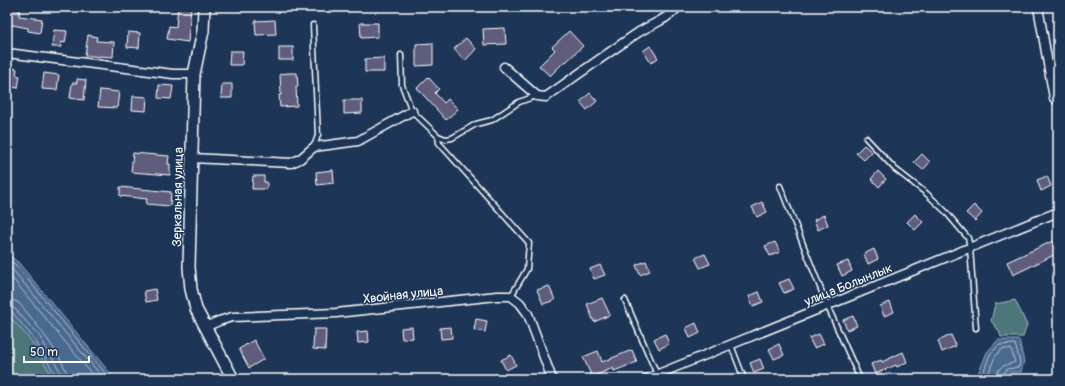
<svg xmlns="http://www.w3.org/2000/svg" width="1065" height="386" font-family="Pangolin,sans-serif">
<style>
.green{fill:#4e767a;stroke:#a6babc}
.water{fill:#49698f;stroke:#92a5bc}
.lines{fill:none;stroke-linecap:round;stroke-linejoin:round}
.shore{stroke:#b6c3d2;stroke-width:1}
.building{fill:#605d7b;stroke:#fff}
.lane-casing{stroke:#fff;stroke-width:7}
.street-casing{stroke:#fff;stroke-width:11}
.secondary-casing{stroke:#fff;stroke-width:14}
.lane{stroke:#1d3557;stroke-width:4}
.street{stroke:#1d3557;stroke-width:8}
.secondary{stroke:#1d3557;stroke-width:11}
.labels{text-anchor:middle;stroke-width:3;stroke-linejoin:round;paint-order:stroke}
.street-label{font-size:13px;fill:#fff;stroke:#1d3557}
</style>
<rect width="100%" height="100%" fill="#1d3557"/>
<filter id="ink" filterUnits="userSpaceOnUse"><feTurbulence type="fractalNoise" baseFrequency=".025" numOctaves="2"/><feDisplacementMap in="SourceGraphic" scale="8" xChannelSelector="R" yChannelSelector="G"/><feConvolveMatrix kernelMatrix="1 2 1 2 8 2 1 2 1" color-interpolation-filters="sRGB"/></filter>
<g filter="url(#ink)">
<g class="green">
<path d="M1015,300L1027,325L1023,337H1001L999,331L991,321L995,304Z"/>
<path d="M7,313L32,342L54,379H7Z"/>
</g>
<g class="water">
<path d="M7,254L18,262L115,379H54L32,342L7,313Z"/>
<path d="M998,340H1019L1024,362L1021,372H1009L1004,379H976L987,352Z"/>
</g>
<g class="lines">
<g class="shore">
<path d="M7,259L16,265L110,379"/>
<path d="M7,265L12,269L104,379"/>
<path d="M7,272L96,379"/>
<path d="M7,299L13,300L19,303C31,317 67,361 68,379"/>
<path d="M7,306H11L15,309L40,337L61,373L62,379"/>
<path d="M7,311L12,312L35,340L56,376L57,379"/>
<path d="M981,379L990,354L999,345L1015,344L1020,362L1019,367L1007,369L1001,376V379"/>
<path d="M986,379L995,357L1002,349H1011L1015,362C1005,366 997,365 996,379"/>
</g>
</g>
<g class="building">
<path d="M178,7H191L188,42L167,39L169,26L176,27Z"/>
<path d="M7,8L20,10L19,16L42,19L40,33L28,31V28L7,24Z"/>
<path d="M275,20L276,34L256,35L255,21Z"/>
<path d="M360,23H378V37L361,38Z"/>
<path d="M505,28L506,44L484,45L483,29Z"/>
<path d="M54,30L67,31L65,43L61,42V47H52Z"/>
<path d="M569,31L583,46L566,62L565,61L550,76L539,66L555,50L552,47Z"/>
<path d="M128,32L140,33L139,48L127,47Z"/>
<path d="M88,35L97,37L96,41L114,42L113,57L99,56V57L85,55Z"/>
<path d="M466,38L476,49L465,61L454,49Z"/>
<path d="M433,43V65L416,66V44Z"/>
<path d="M650,46L658,58L651,63L643,51Z"/>
<rect x="279" y="47" width="14" height="13"/>
<path d="M230,51H243L242,65H229Z"/>
<path d="M384,58V72H365V59Z"/>
<path d="M7,67L17,69L16,75L20,76L18,88L7,86Z"/>
<path d="M44,73L59,75L57,90L42,89Z"/>
<path d="M289,73H297L298,87H296L297,106L280,107L279,95H281L280,74Z"/>
<path d="M428,77L439,89L435,93L444,103L448,99L458,109L446,120L417,88Z"/>
<path d="M77,79L86,80L84,100L70,98L72,83H77Z"/>
<path d="M222,84H232V98H221Z"/>
<path d="M159,85L173,86L171,99L158,98Z"/>
<path d="M100,90L119,92L117,108L98,107Z"/>
<path d="M590,93L597,101L587,110L580,102Z"/>
<path d="M133,96L147,97L146,111L132,110Z"/>
<path d="M344,100H362V113L344,114Z"/>
<path d="M864,145L872,152L864,160L856,153Z"/>
<path d="M133,153L169,156L168,164H170V175L131,172Z"/>
<path d="M922,154L930,162L923,170L914,162Z"/>
<path d="M333,170L334,183L317,185L316,172Z"/>
<path d="M878,171L886,179L879,187L871,179Z"/>
<path d="M253,176H264V182H267V189H252Z"/>
<path d="M1047,176L1051,186L1041,191L1037,180Z"/>
<path d="M120,187L171,192L170,206L146,204L147,199L120,196Z"/>
<path d="M762,202L767,212L757,217L752,207Z"/>
<path d="M974,205L982,213L975,221L966,213Z"/>
<path d="M915,214L923,222L915,230L907,222Z"/>
<path d="M824,215L828,225L818,230L814,220Z"/>
<path d="M1053,241L1058,253L1013,275L1007,262Z"/>
<path d="M775,242L780,252L770,256L765,246Z"/>
<path d="M874,249L878,259L868,264L864,254Z"/>
<path d="M705,254L710,264L700,268L695,258Z"/>
<path d="M646,261L650,271L640,275L636,265Z"/>
<path d="M848,261L852,271L842,276L837,265Z"/>
<path d="M600,265L605,275L594,279L590,269Z"/>
<path d="M789,279L794,289L784,293L779,283Z"/>
<path d="M549,286L555,300L543,304L537,290Z"/>
<path d="M155,289L157,300L146,302L144,291Z"/>
<path d="M759,292L763,302L753,306L749,296Z"/>
<path d="M602,298L610,315L594,322L587,304Z"/>
<path d="M890,302L894,312L884,316L880,306Z"/>
<path d="M853,316L857,326L847,330L843,320Z"/>
<path d="M476,319L487,321L485,332L474,330Z"/>
<path d="M696,323L700,333L690,338L686,328Z"/>
<path d="M412,327L413,338L402,339L401,328Z"/>
<path d="M451,327L452,338L441,339L440,328Z"/>
<path d="M314,329H326L325,350L313,349Z"/>
<path d="M368,331L369,342L358,343L357,332Z"/>
<path d="M665,334L669,344L659,349L654,339Z"/>
<path d="M819,334L824,344L814,348L809,338Z"/>
<path d="M951,335L956,346L942,352L938,341Z"/>
<path d="M254,340L264,359L249,368L239,349Z"/>
<path d="M779,344L784,355L774,359L769,349Z"/>
<path d="M632,350L637,362L614,371L613,368L592,377L583,357L598,351L602,362Z"/>
<path d="M903,352L907,362L897,367L896,365L875,374L871,364L881,360L882,362Z"/>
<path d="M511,355L516,365L506,370L501,360Z"/>
<path d="M760,359L764,369L754,373L750,363Z"/>
</g>
<g class="lines">
<defs>
<g id="lane">
<path d="M313,25L318,135L314,147"/>
<path d="M401,55L402,85L412,111L438,136L446,139L452,138L476,124L492,120L519,102L536,96"/>
<path d="M438,136L439,143L529,243L527,269L511,296"/>
<path d="M866,138L895,169L926,193L945,211L968,238L970,248L976,328"/>
<path d="M780,186L827,305L860,379"/>
<path d="M625,300L659,379"/>
<path d="M731,345L744,379"/>
</g>
<g id="street">
<path d="M1038,7L1054,98L1058,101"/>
<path d="M7,53L173,74H194"/>
<path d="M504,67L537,96L546,97C577,75 608,53 639,32C652,24 668,19 678,7"/>
<path d="M192,158L291,163L300,159L314,147L358,141L412,111"/>
<path d="M205,327L219,321L232,317L336,313L497,296H511L520,303L528,314L552,379"/>
<path d="M646,379L1058,212"/>
</g>
<path id="secondary" d="M204,7L203,31L194,74L190,228L189,267L191,289L196,309L233,379"/>
</defs>
<use href="#lane" class="lane-casing"/>
<use href="#street" class="street-casing"/>
<use href="#secondary" class="secondary-casing"/>
<use href="#lane" class="lane"/>
<use href="#street" class="street"/>
<use href="#secondary" class="secondary"/>
</g>
</g>
<g class="labels">
<g class="street-label">
<text transform="translate(177 197) rotate(-89)" y="5">Зеркальная улица</text>
<text transform="translate(848 284) rotate(-22)" y="5">улица Болынлык</text>
<text transform="translate(403 294) rotate(-6)" y="5">Хвойная улица</text>
</g>
</g>
<rect width="1065" height="386" fill="none" stroke="#1d3557" stroke-width="24"/>
<rect x="12" y="12" width="1041" height="362" fill="none" stroke="#fff" stroke-width="1.5" filter="url(#ink)"/>
<path d="M24 356v6h65v-6" fill="none" stroke="#ffffff" stroke-width="2"/>
<text x="30" y="356" font-size="12" fill="#ffffff" stroke="#1d3557" stroke-width="3" paint-order="stroke">50 m</text>
</svg>
